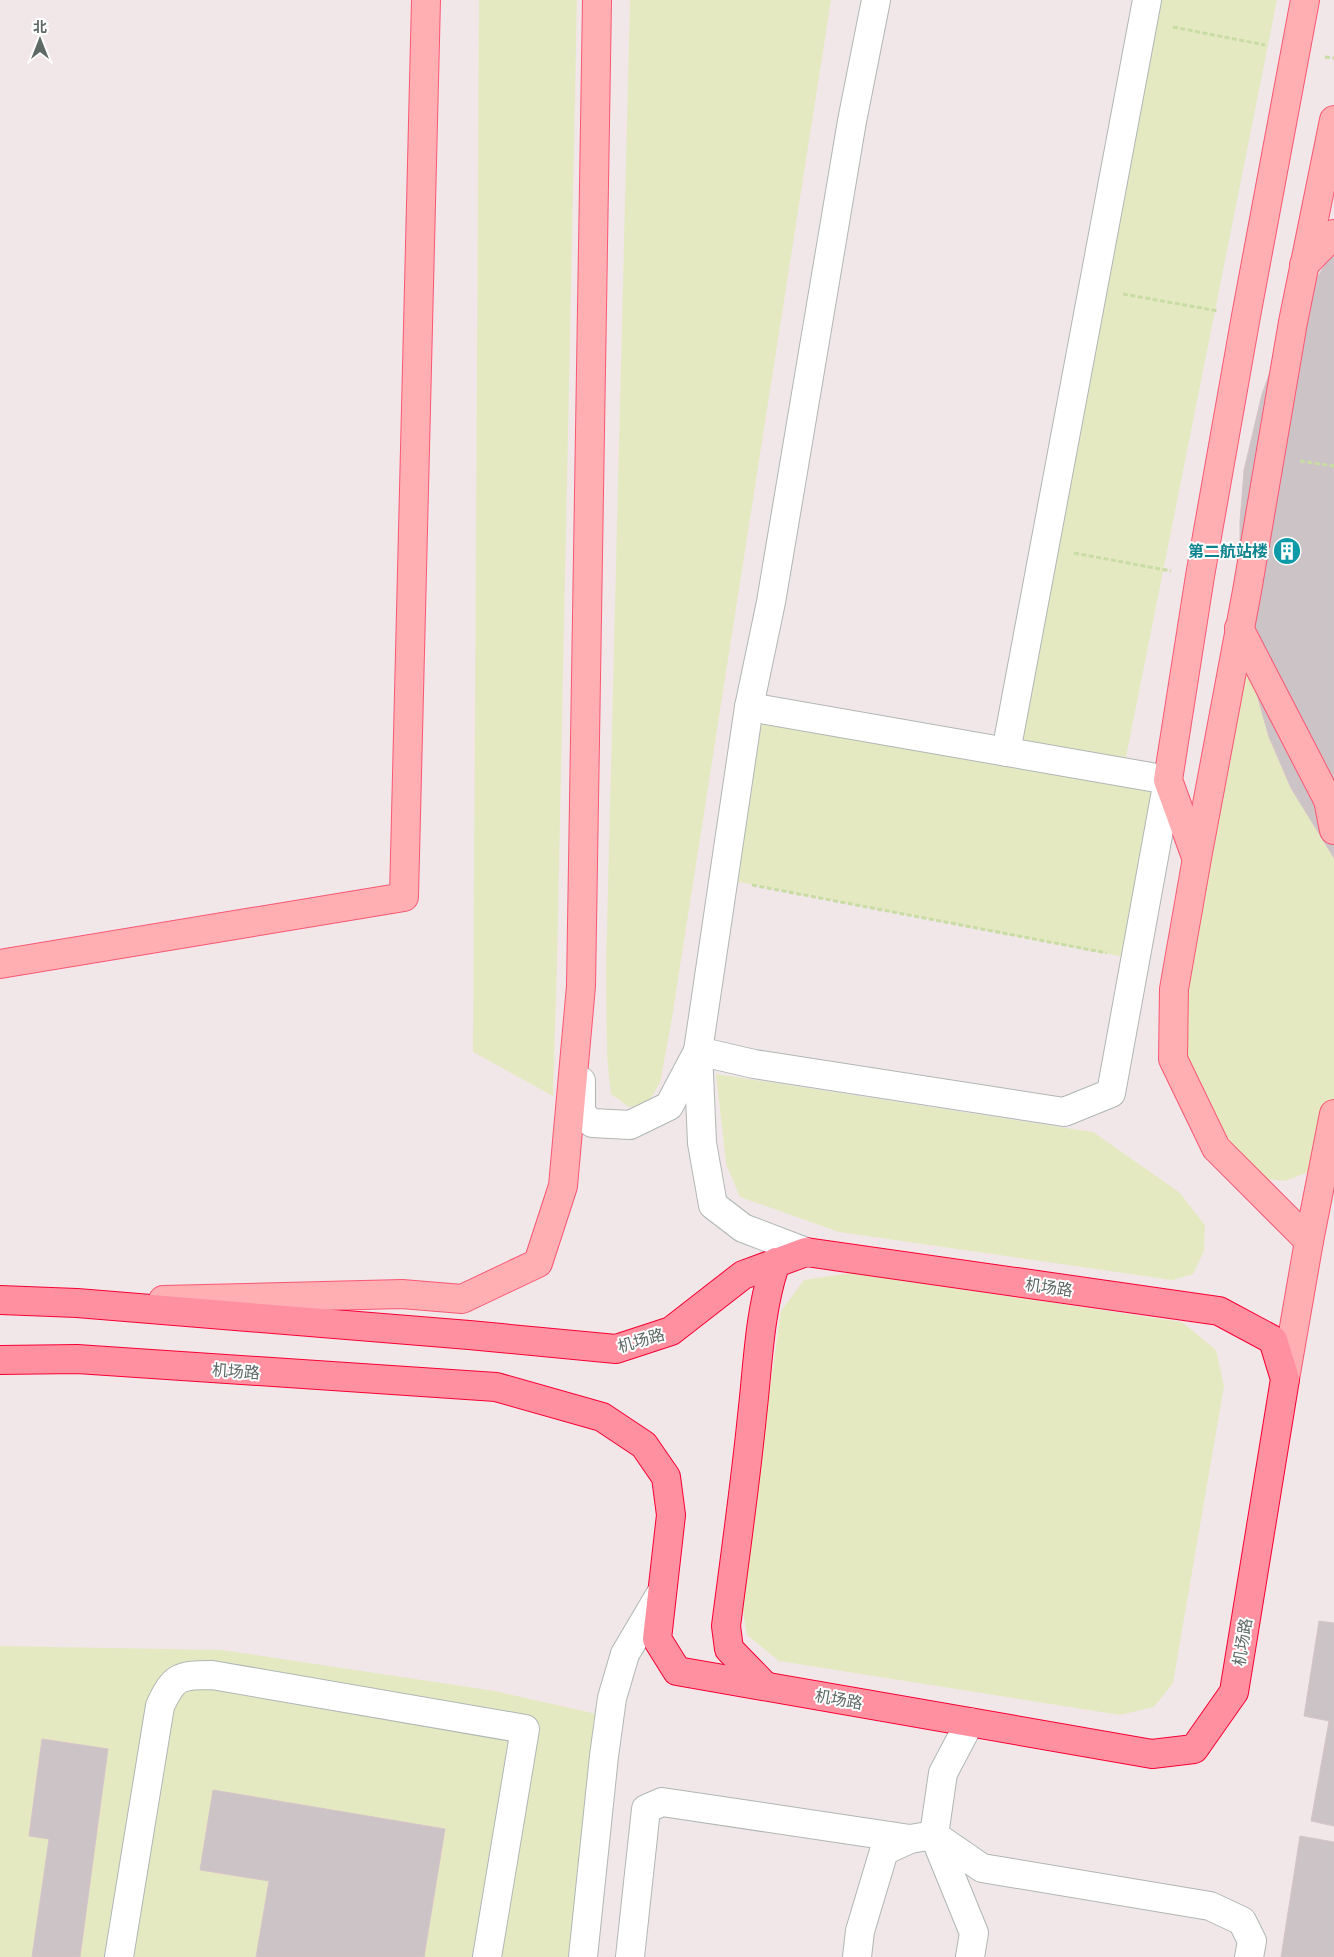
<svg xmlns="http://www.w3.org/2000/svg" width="1334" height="1957" font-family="'Sofia Sans Condensed','Noto Sans SC',sans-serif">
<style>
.green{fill:#e5e9c2}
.building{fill:#ccc3c6;stroke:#d6c4c8}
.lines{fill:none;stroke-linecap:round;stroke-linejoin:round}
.minor-casing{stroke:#afb7b5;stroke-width:30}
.major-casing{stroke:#fa5774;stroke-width:30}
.highway-casing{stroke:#f80033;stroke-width:30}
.path{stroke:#c8dca4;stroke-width:3;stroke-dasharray:5 2.5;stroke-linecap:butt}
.minor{stroke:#fff;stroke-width:28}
.major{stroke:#ffaeb2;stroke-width:28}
.highway{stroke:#ff90a0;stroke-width:28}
.labels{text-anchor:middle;stroke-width:4;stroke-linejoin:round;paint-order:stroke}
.culture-label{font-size:16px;font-weight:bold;fill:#0d838f;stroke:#fff;text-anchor:end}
.street-label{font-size:16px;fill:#5e6864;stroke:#fff}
</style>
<rect width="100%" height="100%" fill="#f1e7e8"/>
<g class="green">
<path d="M479,0H577L557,964L553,1096L473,1052Z"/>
<path d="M630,0H831L672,1018L660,1083L646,1106L629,1107L611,1094L607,1056L606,968Z"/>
<path d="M1147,0H1277L1123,772L1168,780L1135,959L724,879L749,707L1006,752Z"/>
<path d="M1239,628L1334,830V1114L1324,1166L1285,1181L1244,1176L1173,1059Z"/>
<path d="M716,1074L1093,1132L1179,1192L1205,1225L1204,1251L1193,1274L1172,1280L839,1232L740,1197L726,1164Z"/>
<path d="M850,1273L1182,1322L1216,1350L1224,1386L1173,1683L1154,1707L1120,1715L779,1661L747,1635L740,1594L781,1311L804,1280Z"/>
<path d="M0,1646L222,1650L495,1691L619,1719L584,1957H0Z"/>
</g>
<g class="building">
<path d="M1334,250V858L1291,788L1269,737L1249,667L1240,581V521L1244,470L1262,394L1285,330Z"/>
<path d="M1319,1621L1334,1623V1826L1311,1821L1329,1721L1304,1716Z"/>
<path d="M42,1739L108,1749L80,1957H32L49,1839L29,1836Z"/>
<path d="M213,1790L445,1829L424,1957H256L269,1881L200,1870Z"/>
<path d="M1300,1836L1334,1842V1957H1281Z"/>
</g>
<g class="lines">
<defs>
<g id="minor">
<path d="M1006,752L1147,0"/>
<path d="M698,1051L754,1064L1064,1112L1111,1093L1168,780L749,707"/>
<path d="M581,1081V1114L592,1123L630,1125L669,1106L697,1053"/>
<path d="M806,1252L743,1228L713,1205L702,1143L698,1051L749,707L771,602L852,121L876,0"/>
<path d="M970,1722L943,1773L934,1835L982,1868L1210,1906L1242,1921L1252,1941L1249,1957"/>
<path d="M119,1957L160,1706C174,1676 179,1675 212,1675L525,1729L487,1957"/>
<path d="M583,1957L604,1756L612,1698L625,1654L661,1593"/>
<path d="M630,1957L646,1809L662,1802L910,1839L934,1835L974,1933L970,1957"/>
<path d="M857,1957L860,1931L884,1851L910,1839"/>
</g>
<g id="major">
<path d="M1304,265L1334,234"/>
<path d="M1239,628L1328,800L1334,830"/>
<path d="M1196,857L1168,780L1200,576L1246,316L1305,0"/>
<path d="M0,964L404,897L426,0"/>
<path d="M1309,1241L1216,1148L1173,1059L1174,989L1197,858L1247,591L1293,322L1334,120"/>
<path d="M163,1300L402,1294L462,1299L538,1263L563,1186L581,986L597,0"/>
<path d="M1285,1379L1309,1241L1334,1114"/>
</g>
<g id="highway">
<path d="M0,1300L77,1303L469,1335L616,1349L671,1331L743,1275L806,1252L1219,1311L1273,1340L1285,1379L1234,1692L1194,1749L1152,1754L677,1671L657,1639L671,1515L666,1477L644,1445L602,1417L496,1387L77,1359L0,1360"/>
<path d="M765,1686L729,1649L726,1626C735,1556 745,1486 752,1416C758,1365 759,1311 776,1262"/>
</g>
</defs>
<use href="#minor" class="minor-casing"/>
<use href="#major" class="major-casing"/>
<use href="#highway" class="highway-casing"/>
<g class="path">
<path d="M1173,27L1265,45"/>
<path d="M1325,57L1334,58"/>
<path d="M1123,294L1218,311"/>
<path d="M1300,461L1334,466"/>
<path d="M1074,553L1171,571"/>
<path d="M752,885L1107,953"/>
</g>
<use href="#minor" class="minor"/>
<use href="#major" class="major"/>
<use href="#highway" class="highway"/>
</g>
<defs>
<symbol id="building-disc" viewBox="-11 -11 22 22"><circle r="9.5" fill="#0f9aa8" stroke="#fff"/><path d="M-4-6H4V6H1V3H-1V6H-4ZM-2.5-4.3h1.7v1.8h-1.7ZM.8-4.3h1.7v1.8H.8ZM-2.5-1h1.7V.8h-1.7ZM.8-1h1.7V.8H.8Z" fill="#fff"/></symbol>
</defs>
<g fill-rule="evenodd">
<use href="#building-disc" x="1271" y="535" width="32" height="32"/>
</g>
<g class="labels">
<g class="culture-label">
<text x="1268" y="557">第二航站楼</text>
</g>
<g class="street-label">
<text transform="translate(1049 1287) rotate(8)" y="6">机场路</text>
<text transform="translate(641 1340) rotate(-16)" y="6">机场路</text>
<text transform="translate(236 1371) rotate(4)" y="6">机场路</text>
<text transform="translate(1242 1642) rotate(-81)" y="6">机场路</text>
<text transform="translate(839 1699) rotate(10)" y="6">机场路</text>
</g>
</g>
<g transform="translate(40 40)" stroke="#ffffff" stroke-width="4" paint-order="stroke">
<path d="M0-4L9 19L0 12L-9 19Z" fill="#5e6864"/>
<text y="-8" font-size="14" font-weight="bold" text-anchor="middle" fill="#5e6864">北</text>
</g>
</svg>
